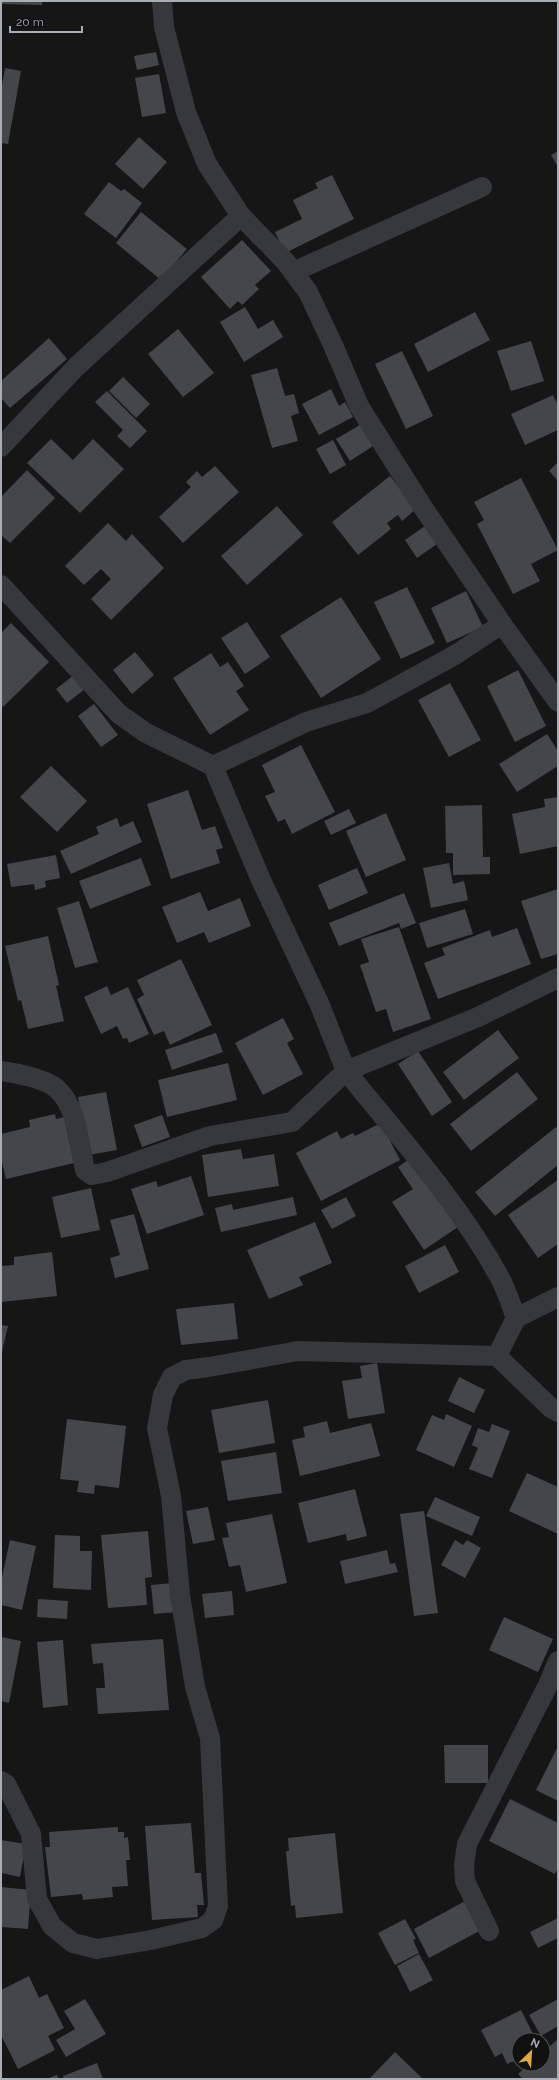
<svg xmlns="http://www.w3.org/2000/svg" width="559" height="2080" font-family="Raleway,sans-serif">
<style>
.building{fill:#45464a}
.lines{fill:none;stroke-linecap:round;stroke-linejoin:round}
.minor{stroke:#37383c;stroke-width:20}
</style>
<rect width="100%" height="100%" fill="#161617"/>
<g class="building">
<path d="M1,1H42V5L1,4Z"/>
<path d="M156,52L159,65L137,70L134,56Z"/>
<path d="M5,68L21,71L8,144L1,143V91Z"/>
<path d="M159,74L166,113L142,117L135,78Z"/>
<path d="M139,137L167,162L143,189L115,164Z"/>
<path d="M558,151V167L551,155Z"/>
<path d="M332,175L354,219L285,253L275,232L302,219L293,200L318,188L315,183Z"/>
<path d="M109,182L121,191L124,189L142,203L116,238L84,214Z"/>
<path d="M141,212L187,249L161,280L116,243Z"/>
<path d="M242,240L271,271L255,285L259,289L242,305L238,301L230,309L201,277Z"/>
<path d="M245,307L258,329L273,320L283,337L244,362L220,322Z"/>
<path d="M475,312L490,340L428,372L414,344Z"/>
<path d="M178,329L214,373L183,397L148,354Z"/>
<path d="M49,338L67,359L10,408L1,398V381Z"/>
<path d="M531,341L544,381L511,391L497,351Z"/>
<path d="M402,351L433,416L406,429L375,364Z"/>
<path d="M277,368L285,396L294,394L299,413L291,416L298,441L272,448L251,375Z"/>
<path d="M123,377L150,404L136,418L109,391Z"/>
<path d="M331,389L339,406L345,402L353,417L319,435L302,404Z"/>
<path d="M107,391L147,431L130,448L117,436L123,430L95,402Z"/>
<path d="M553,395L558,405V430L525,445L511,414Z"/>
<path d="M360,425L373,446L350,461L336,439Z"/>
<path d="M51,439L73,460L93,439L124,469L80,513L27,463Z"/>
<path d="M333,440L346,465L330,474L316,449Z"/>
<path d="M558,462V481L549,471Z"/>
<path d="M215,466L239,492L183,543L159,517L191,487L186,482L197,471L202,477Z"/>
<path d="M27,470L55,498L10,543L1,535V497Z"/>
<path d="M390,476L416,509L402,521L398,515L387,523L391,529L358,555L332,522Z"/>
<path d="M521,478L558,550L531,564L540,581L513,594L477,524L484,520L474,502Z"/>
<path d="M277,506L303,535L247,585L221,556Z"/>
<path d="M108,523L126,541L132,534L164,568L111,620L91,599L111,579L101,569L84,585L65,566Z"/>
<path d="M425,526L437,544L417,558L405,540Z"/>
<path d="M407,587L435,643L401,659L374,602Z"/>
<path d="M466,591L483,627L447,643L431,608Z"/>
<path d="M341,597L381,659L321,698L280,636Z"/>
<path d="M247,622L270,657L245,674L221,638Z"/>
<path d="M11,623L49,662L3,707L1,704V633Z"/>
<path d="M135,652L154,675L132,694L113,670Z"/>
<path d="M211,653L220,667L228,662L244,686L236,691L249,710L210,735L173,678Z"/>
<path d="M518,670L546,726L515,742L487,686Z"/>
<path d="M74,675L85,689L67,703L56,689Z"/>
<path d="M450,683L481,740L449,757L418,700Z"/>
<path d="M94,704L118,735L101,747L78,716Z"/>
<path d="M547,734L558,751V766L517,792L499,764Z"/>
<path d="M301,745L335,812L292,834L285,819L278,822L265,796L275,792L262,765Z"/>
<path d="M51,766L87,801L57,832L20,797Z"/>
<path d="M188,790L202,830L215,826L223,848L216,850L220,863L171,879L147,804Z"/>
<path d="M558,797V846L520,854L512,814L545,807L544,799Z"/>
<path d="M482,805L483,857H490V874L453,875V853H446L445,806Z"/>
<path d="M349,809L356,823L331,835L324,821Z"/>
<path d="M386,813L406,860L366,877L346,831Z"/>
<path d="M117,818L120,827L133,821L142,842L71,874L60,851L99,834L96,827Z"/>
<path d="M56,855L60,878L45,881L46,887L35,890L34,884L11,887L7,864Z"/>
<path d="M141,858L151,885L90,909L79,881Z"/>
<path d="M449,863L453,884L464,881L468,900L431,908L423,868Z"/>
<path d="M357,868L368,893L329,910L318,885Z"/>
<path d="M558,889V954L541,959L521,901Z"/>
<path d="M200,892L208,911L240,898L251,926L209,943L204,932L177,943L162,907Z"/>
<path d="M404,893L416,923L401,929L399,923L339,946L329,923Z"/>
<path d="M79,901L98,962L75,968L57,908Z"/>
<path d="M465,909L473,934L427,948L419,923Z"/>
<path d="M399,927L431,1019L393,1032L386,1009L376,1012L360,965L369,962L361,939Z"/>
<path d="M517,928L531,964L438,999L424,963L445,955L442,948L490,930L492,937Z"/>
<path d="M48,936L59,985L56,986L64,1021L28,1029L21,1000L18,1001L5,946Z"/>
<path d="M181,959L212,1025L170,1045L164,1031L154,1035L137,999L144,995L137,980Z"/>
<path d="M107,986L111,995L128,987L149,1034L129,1043L127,1038L123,1039L117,1026L101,1034L84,997Z"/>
<path d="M283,1018L294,1039L287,1043L303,1074L263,1095L235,1043Z"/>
<path d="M498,1030L519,1058L464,1100L443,1072Z"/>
<path d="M216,1033L223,1052L172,1070L165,1050Z"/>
<path d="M418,1051L452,1102L432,1116L398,1064Z"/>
<path d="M228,1063L237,1100L167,1117L158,1080Z"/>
<path d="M517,1072L538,1099L471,1151L450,1124Z"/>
<path d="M106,1092L117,1150L89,1155L78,1097Z"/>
<path d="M55,1114L56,1119L64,1117L74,1163L6,1179L1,1158V1134L30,1127L29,1120Z"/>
<path d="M162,1115L170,1137L142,1147L134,1125Z"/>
<path d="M381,1123L400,1160L321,1201L296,1153L337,1131L341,1139L353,1133L355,1136Z"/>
<path d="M556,1127L558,1130V1165L495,1216L475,1192Z"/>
<path d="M241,1149L243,1159L274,1154L279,1186L208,1197L202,1155Z"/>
<path d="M411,1158L458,1227L424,1250L392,1202L413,1189L398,1167Z"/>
<path d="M191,1176L204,1215L147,1234L131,1189L156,1181L158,1187Z"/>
<path d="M558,1180V1244L538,1258L508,1215Z"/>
<path d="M91,1188L100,1230L61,1238L52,1197Z"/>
<path d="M293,1197L297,1215L221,1232L215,1208L232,1204L233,1210Z"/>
<path d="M346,1197L356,1216L332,1229L321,1210Z"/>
<path d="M134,1214L149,1269L115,1278L110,1258L120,1255L110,1220Z"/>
<path d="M315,1222L332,1263L299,1277L303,1285L269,1299L247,1250Z"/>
<path d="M445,1245L459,1272L419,1293L405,1266Z"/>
<path d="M52,1252L57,1296L1,1302V1266L14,1265V1257Z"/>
<path d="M234,1303L238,1339L181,1345L176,1309Z"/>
<path d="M1,1325L8,1326L2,1352H1Z"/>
<path d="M377,1363L385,1413L348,1419L342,1381L362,1378L360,1366Z"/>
<path d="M459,1377L485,1390L474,1413L448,1401Z"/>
<path d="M268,1400L275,1443L219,1453L211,1410Z"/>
<path d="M446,1414L472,1426L454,1467L416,1450L432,1415L444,1420Z"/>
<path d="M67,1419L126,1426L119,1488L95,1485L94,1494L77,1492L79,1481L60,1479Z"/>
<path d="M327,1421L330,1433L371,1423L380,1456L300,1476L292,1440L305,1437L303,1427Z"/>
<path d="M492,1424L510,1431L492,1478L469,1469L478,1448L472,1445L478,1428L489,1432Z"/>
<path d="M276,1452L282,1493L228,1501L221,1461Z"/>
<path d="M527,1473L558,1487V1534L509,1511Z"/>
<path d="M355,1489L367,1536L347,1541L346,1534L308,1543L298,1503Z"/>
<path d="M435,1497L480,1517L472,1536L426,1516Z"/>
<path d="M208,1507L215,1540L193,1544L186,1511Z"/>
<path d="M424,1511L438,1613L414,1616L400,1514Z"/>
<path d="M272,1514L287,1583L246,1592L240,1565L229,1567L222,1538L229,1537L226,1523Z"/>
<path d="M148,1531L152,1577L145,1578L147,1605L108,1608L101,1535Z"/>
<path d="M55,1535L80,1536V1551H92L91,1590L53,1588Z"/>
<path d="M10,1540L36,1546L22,1610L1,1605V1582Z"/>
<path d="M455,1540L463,1545L467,1540L481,1548L465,1578L441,1565Z"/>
<path d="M387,1550L390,1564L395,1563L398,1572L345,1584L340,1561Z"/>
<path d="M173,1583L176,1612L154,1614L151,1585Z"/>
<path d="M232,1591L234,1615L205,1618L202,1594Z"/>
<path d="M38,1599L68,1601L67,1619L37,1617Z"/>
<path d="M504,1617L553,1639L538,1672L489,1650Z"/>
<path d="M1,1637L21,1641L9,1703L1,1701Z"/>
<path d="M163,1639L169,1710L98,1714L96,1688H105L103,1663L93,1664L91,1644Z"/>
<path d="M63,1640L68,1705L43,1708L37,1642Z"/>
<path d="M444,1745H488V1783H445Z"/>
<path d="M557,1748H558V1801L536,1790Z"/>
<path d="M510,1799L558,1823V1868L555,1874L489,1841Z"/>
<path d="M191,1823L195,1873H201L204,1905H197L198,1917L152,1920L145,1826Z"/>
<path d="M118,1827V1832H124V1838L128,1837L130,1860H126L128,1886L112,1887L113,1897L83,1900L82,1894L51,1897L45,1847H50L49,1832Z"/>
<path d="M335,1833L343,1913L296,1918L295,1905L291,1906L286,1851H289L288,1838Z"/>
<path d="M1,1840L26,1844L20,1877L1,1873Z"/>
<path d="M1,1887L31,1890L28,1929L1,1927Z"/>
<path d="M465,1901L481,1930L429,1958L414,1929Z"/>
<path d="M558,1918V1938L538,1948L530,1932Z"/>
<path d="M405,1919L416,1939L413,1940L419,1953L395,1965L378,1933Z"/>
<path d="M419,1954L433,1980L410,1992L397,1966Z"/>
<path d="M29,1976L39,1998L47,1994L64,2028L48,2036L55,2050L18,2069L1,2035V1990Z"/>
<path d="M85,1999L106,2034L66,2057L56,2040L75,2029L64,2011Z"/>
<path d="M558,1999V2026L541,2036L529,2015Z"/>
<path d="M521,2010L536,2040H519V2059L507,2064L502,2053L495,2057L481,2030Z"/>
<path d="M558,2039V2079H523L518,2074L529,2064H543V2052Z"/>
<path d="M395,2052L423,2079H369Z"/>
<path d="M97,2063L103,2079H64L63,2076Z"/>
<path d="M57,2075L59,2079H46Z"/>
</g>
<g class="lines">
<g class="minor">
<path d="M162,1L164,27L186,112L207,164L241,216L285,261L308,292L333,345L359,406L422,506L502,624L558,702"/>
<path d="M293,272L482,187"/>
<path d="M1,447L76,367L241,216"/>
<path d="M1,585L119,714L146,733L213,766L261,880L319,1003L346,1071L478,1017L558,978"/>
<path d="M213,766L306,722L367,703L455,655L502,624"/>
<path d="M1,1071C16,1073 48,1079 58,1090C78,1109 79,1145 85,1170L92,1175L107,1172L210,1136L292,1122L346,1071C400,1138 459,1203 500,1278C507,1291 511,1305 516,1318"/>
<path d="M497,1356L551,1408L558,1412"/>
<path d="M1,1781L6,1784L31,1834L37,1899L52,1926L73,1943L97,1949L151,1940L202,1928L213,1920L218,1906L210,1738L195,1687L180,1595L171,1496L157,1428L163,1395L172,1377L186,1370L209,1367L298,1351L497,1356L516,1318L558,1297"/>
<path d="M489,1931L465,1881L464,1865L467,1844L548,1685L558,1661"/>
</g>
</g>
<rect width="559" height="2080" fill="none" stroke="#a9adb6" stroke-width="4"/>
<g transform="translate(531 2052) rotate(25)"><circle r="19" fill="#111112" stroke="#4e4f54"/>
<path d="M0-3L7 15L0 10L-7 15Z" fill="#dda847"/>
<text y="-6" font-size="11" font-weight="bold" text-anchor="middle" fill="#a9adb6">N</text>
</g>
<path d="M10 26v6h72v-6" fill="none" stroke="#a9adb6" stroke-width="2"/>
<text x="16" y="26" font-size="12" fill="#a9adb6" stroke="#111112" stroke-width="3" paint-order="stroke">20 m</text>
</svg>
